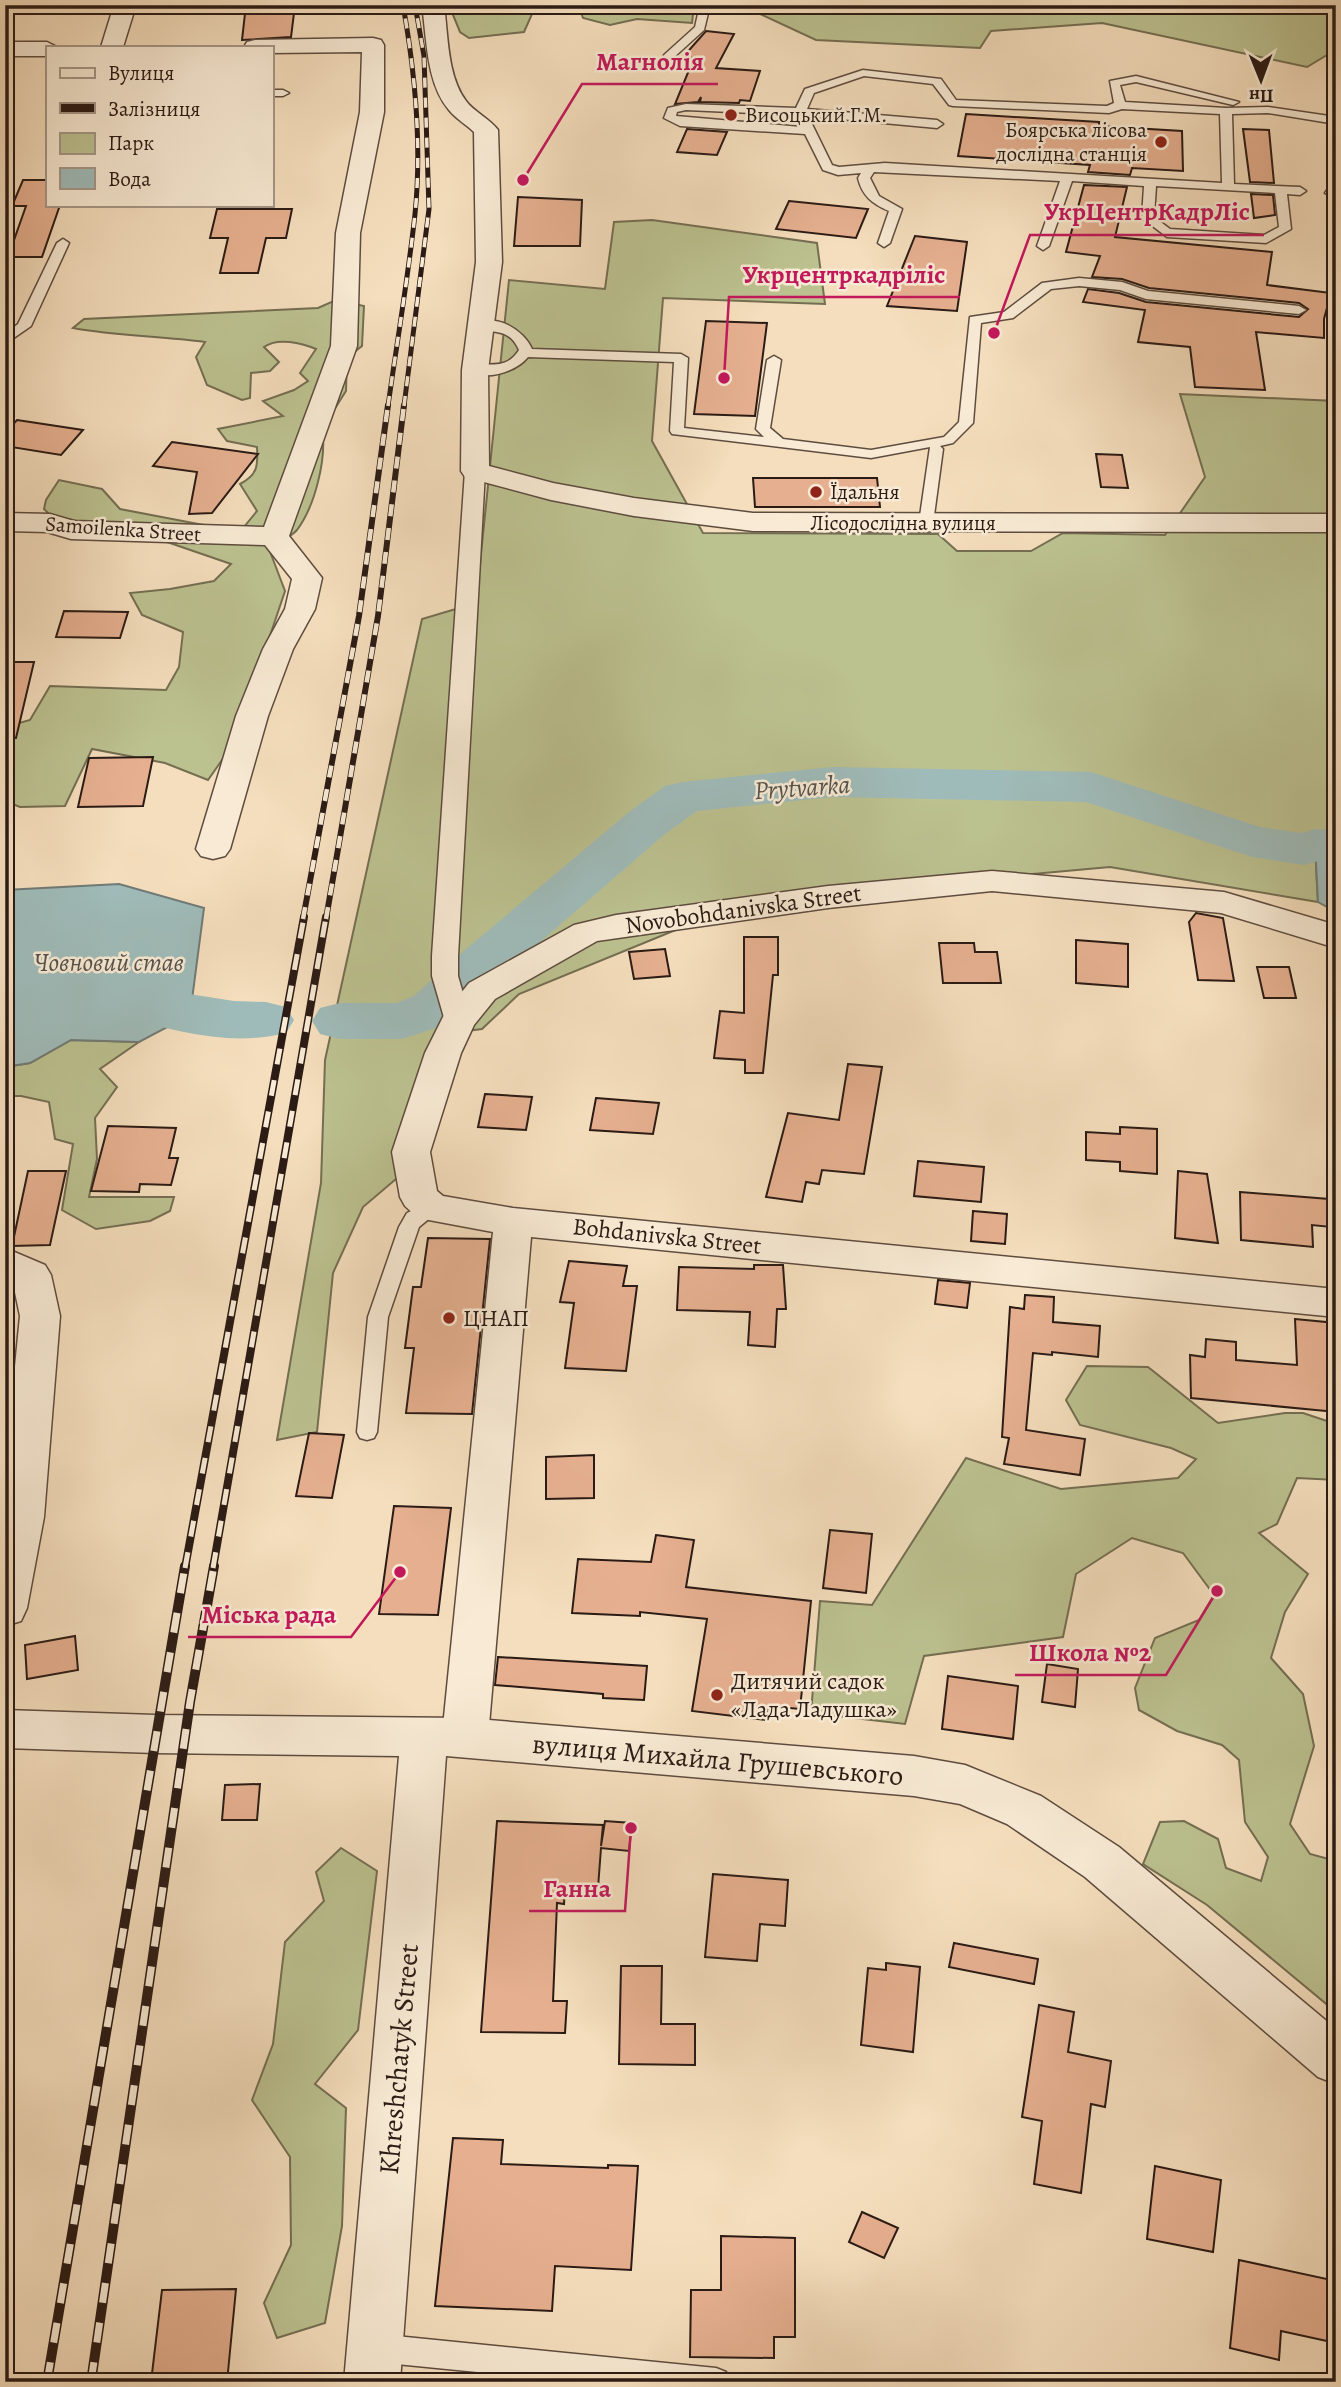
<svg xmlns="http://www.w3.org/2000/svg" width="1341" height="2387" font-family="Alegreya,serif">
<style>
.green{fill:#bcc190;stroke:#746e52;stroke-width:2}
.water{fill:#9fbbb9;stroke:#717b77;stroke-width:2}
.lines{fill:none;stroke-linecap:round;stroke-linejoin:round}
.river{fill:#9fbbb9;fill-rule:evenodd}
.building{fill:#e6b090;stroke:#2b1b15;stroke-width:2}
.service-casing{stroke:#5e4c3f;stroke-width:3}
.pedestrian-casing{stroke:#5e4c3f;stroke-width:3}
.minor-casing{stroke:#5e4c3f;stroke-width:3}
.tertiary-casing{stroke:#5e4c3f;stroke-width:3}
.service{fill:#f8ead4;fill-rule:evenodd}
.pedestrian{fill:#f8ead4;fill-rule:evenodd}
.minor{fill:#f8ead4;fill-rule:evenodd}
.tertiary{fill:#f8ead4;fill-rule:evenodd}
.rail-far3-casing{stroke:#2b1b15;stroke-width:5}
.rail-far2-casing{stroke:#2b1b15;stroke-width:6}
.rail-far1-casing{stroke:#2b1b15;stroke-width:8}
.rail-casing{stroke:#2b1b15;stroke-width:10}
.rail-far3{stroke:#f8ead4;stroke-width:3.5;stroke-dasharray:10;stroke-linecap:butt}
.rail-far2{stroke:#f8ead4;stroke-width:4.5;stroke-dasharray:12;stroke-linecap:butt}
.rail-far1{stroke:#f8ead4;stroke-width:5;stroke-dasharray:16;stroke-linecap:butt}
.rail{stroke:#f8ead4;stroke-width:7;stroke-dasharray:20;stroke-linecap:butt}
.poi-dot{fill:#8f2418;stroke:#f8ead4;stroke-width:2.5}
.labels{text-anchor:middle;stroke-width:5;stroke-linejoin:round;paint-order:stroke}
.far-poi-label{font-size:21px;fill:#2b1b15;stroke:#f8ead4;text-anchor:start}
.far-street-label{font-size:21px;fill:#2b1b15;stroke:#f8ead4}
.street-label{font-size:24px;fill:#2b1b15;stroke:#f8ead4}
.poi-label{font-size:24px;fill:#2b1b15;stroke:#f8ead4;text-anchor:start}
.water-label{font-size:26px;font-style:italic;fill:#54534e;stroke:#f8ead4}
.near-street-label{font-size:28px;fill:#2b1b15;stroke:#f8ead4}
.leader{fill:none;stroke:#c2185b;stroke-width:2.5}
.callout-dot{fill:#c2185b;stroke:#f8ead4;stroke-width:2.5}
.callout-label{font-size:26px;text-anchor:middle;font-weight:bold;fill:#c2185b;stroke:#f8ead4;stroke-width:5;stroke-linejoin:round;paint-order:stroke}
</style>
<rect width="100%" height="100%" fill="#f5debd"/>
<filter id="stains"><feTurbulence type="fractalNoise" baseFrequency=".00286" numOctaves="4"/><feColorMatrix values="0 0 0 0 .2 0 0 0 0 .09 0 0 0 0 .02 0 0 0 .5 -.17"/></filter>
<radialGradient id="worn" r=".72"><stop offset=".6" stop-color="#630" stop-opacity="0"/><stop offset="1" stop-color="#630" stop-opacity=".3"/></radialGradient>
<g class="green">
<path d="M449,5H639L673,11L674,5H694L692,23L637,19L610,25L583,18L579,7L536,5L524,32L469,38L460,32Z"/>
<path d="M773,5H1336V58L1327,55L1307,67L1102,23L991,31L980,48L816,40L758,13Z"/>
<path d="M652,220L817,243L825,304L663,298L652,441L703,533L938,534L957,551H1031L1063,533L1165,535L1205,477L1180,394L1336,401V830L1315,846L1318,902L1110,867L700,904V920L519,994L482,1029L436,1035L396,1179L363,1207L333,1273L317,1432L277,1440L321,1183L325,1060L422,619L476,603L509,280L605,289L614,222Z"/>
<path d="M336,300L364,306L362,346L347,358L346,391L322,429C327,458 315,506 297,530C291,537 278,543 269,549L285,591L234,743L208,780L165,763L92,749L65,806L20,807L5,801V727L30,720L50,686L166,690L179,667L183,632L142,615L130,593L170,589L214,581L231,564L141,533L51,516L44,509L46,500L59,480L102,489L120,509L240,532L257,511L240,484C258,475 258,465 257,447L227,441L218,429L283,416L263,401L294,390L308,381L300,373L316,349C302,343 277,337 264,347L279,362L270,371L251,373L250,398L242,400L207,385L196,357L205,342C161,336 116,336 73,328L84,319L318,308Z"/>
<path d="M71,1040L139,1042L100,1069L117,1087L95,1118L97,1159L89,1197H174L170,1211L150,1221L96,1229L62,1210L73,1144L55,1139L49,1102L21,1096H5V1067L30,1063Z"/>
<path d="M1087,1366L1148,1367L1218,1423L1285,1413H1303L1336,1424V1480L1297,1478L1277,1524L1259,1533L1308,1574L1285,1612L1271,1658L1303,1694L1314,1746L1290,1824L1310,1854L1336,1861V2012L1207,1905L1143,1864L1160,1822L1184,1821L1218,1839L1226,1868L1261,1881L1268,1857L1245,1822L1239,1760L1222,1745L1177,1731L1139,1710L1135,1688L1155,1638L1199,1620L1214,1595L1183,1553L1132,1538L1076,1574L1063,1637L924,1656L905,1724L811,1713L820,1601L872,1605L966,1458L1061,1489L1178,1478L1196,1459L1171,1448L1080,1425L1066,1400Z"/>
<path d="M341,1848L377,1871L358,2030L315,2084L346,2108L342,2226L325,2323L277,2338L264,2303L291,2245L290,2157L252,2100L273,2044L285,1942L324,1901L316,1872Z"/>
</g>
<g class="water">
<path d="M1336,830V912L1318,902L1315,845Z"/>
<path d="M119,884L204,908L190,1015L139,1042L71,1040L30,1063L5,1067V890Z"/>
</g>
<g class="lines">
<g class="river">
<path d="M832,767L1091,772L1260,827L1301,833L1315,829L1336,830V862L1319,861L1304,865L1252,857L1086,802L832,797L697,811L665,834L503,974L454,1022L402,1039H340L320,1034L312,1021L320,1008L340,1003H397L414,996L465,950L629,812L665,786L683,782Z"/>
<path d="M5,942L33,947L170,991L234,1001L266,1002L286,1007L294,1020L286,1033C217,1051 136,1020 71,998C51,991 27,977 5,976Z"/>
</g>
</g>
<g class="building">
<path d="M246,5H295L291,37L242,40Z"/>
<path d="M706,31L734,34L716,68L760,71L750,101L740,100L739,103L700,102L701,97L698,102L675,104L694,58L683,57Z"/>
<path d="M966,114L1099,122V126L1182,131L1183,171L1132,168L1130,175L1088,172L1090,165L958,156Z"/>
<path d="M687,129L727,132L717,155L677,152Z"/>
<path d="M1243,129L1269,130L1274,183L1250,182Z"/>
<path d="M23,180H47V205H60L42,257H8L26,206H12Z"/>
<path d="M1084,185L1127,187L1115,237L1272,252L1267,285L1331,293L1324,319V338L1256,332L1265,390L1195,387L1190,347L1138,342L1145,310L1083,302L1088,289L1119,293L1146,302L1299,317L1308,309L1299,303L1149,288L1122,279L1092,277L1100,256L1066,252Z"/>
<path d="M1251,194L1273,195L1275,215L1254,218Z"/>
<path d="M518,197L582,200L580,246H514Z"/>
<path d="M789,201L868,209L856,238L776,229Z"/>
<path d="M217,209H292L286,238H266L258,273H220L228,238H210Z"/>
<path d="M915,236L967,242L957,311L887,306Z"/>
<path d="M706,321L767,323L755,416L694,414Z"/>
<path d="M17,420L83,430L61,455L5,446V433Z"/>
<path d="M172,442L258,454L212,513L189,514L197,472L153,466Z"/>
<path d="M1096,454L1122,455L1128,488L1101,487Z"/>
<path d="M753,478H877L880,507H755Z"/>
<path d="M64,611L128,612L120,638L56,637Z"/>
<path d="M5,662H34L16,738L5,737Z"/>
<path d="M153,757L143,806L78,807L89,758Z"/>
<path d="M1196,913L1223,918L1234,981L1198,980L1189,922Z"/>
<path d="M744,937H778V975H773L763,1073H745V1060L714,1058L720,1011L744,1013Z"/>
<path d="M1076,940L1128,944V987L1076,983Z"/>
<path d="M939,943H974L975,952H997L1001,983H943Z"/>
<path d="M665,949L670,976L634,979L629,952Z"/>
<path d="M1257,967H1289L1296,998H1264Z"/>
<path d="M848,1064L882,1067L864,1174L822,1170L819,1184L806,1182L802,1202L766,1197L788,1113L839,1120Z"/>
<path d="M485,1094L532,1097L526,1130L478,1127Z"/>
<path d="M596,1098L659,1103L653,1134L590,1130Z"/>
<path d="M108,1126L176,1128L169,1158H178L171,1185L140,1184L139,1192L91,1191Z"/>
<path d="M1120,1127L1157,1129V1174L1120,1171V1162L1086,1160V1132L1120,1134Z"/>
<path d="M918,1161L984,1167L981,1202L914,1196Z"/>
<path d="M28,1171H66L50,1245L12,1246Z"/>
<path d="M1178,1171L1207,1174L1218,1243L1175,1238Z"/>
<path d="M1240,1192L1329,1199L1331,1227L1312,1225L1313,1247L1241,1240Z"/>
<path d="M973,1211L1007,1214L1005,1244L971,1241Z"/>
<path d="M428,1238L490,1239L472,1414L406,1413L414,1348H405L413,1287H421Z"/>
<path d="M569,1261L627,1266L623,1286H637L626,1371L565,1368L574,1303L560,1302Z"/>
<path d="M754,1265H783L786,1309H777L775,1347L748,1345L750,1312L677,1310L679,1267L754,1269Z"/>
<path d="M938,1280L970,1283L967,1308L935,1304Z"/>
<path d="M1025,1295L1054,1297L1053,1322L1100,1326L1098,1357L1052,1352V1355L1033,1353L1026,1430L1085,1439L1080,1475L1004,1464L1009,1438L1002,1437L1010,1307L1024,1309Z"/>
<path d="M1295,1319L1336,1323V1412L1191,1398L1190,1355L1205,1357L1206,1339L1236,1342V1360L1297,1365Z"/>
<path d="M309,1433L344,1435L332,1498L296,1496Z"/>
<path d="M594,1455V1498L546,1499V1457Z"/>
<path d="M394,1506L451,1508L438,1615L379,1614Z"/>
<path d="M830,1530L872,1534L866,1593L823,1588Z"/>
<path d="M656,1535L694,1540L686,1587L811,1601L800,1709L768,1706L766,1720L692,1711L707,1619L640,1612V1616L572,1613L578,1559L651,1562Z"/>
<path d="M75,1636L78,1670L27,1679L25,1645Z"/>
<path d="M498,1657L647,1666L644,1700L603,1698V1694L495,1685Z"/>
<path d="M1047,1664L1078,1669L1075,1707L1042,1702Z"/>
<path d="M948,1676L1018,1686L1013,1739L942,1729Z"/>
<path d="M260,1784L257,1820H222L225,1785Z"/>
<path d="M497,1821L603,1825L601,1846L605,1821L632,1823L629,1851L601,1848L598,1888L565,1887L564,1904L557,1903L553,2001H567L565,2033L481,2032Z"/>
<path d="M713,1874L788,1880L785,1926L760,1924L757,1961L705,1957Z"/>
<path d="M954,1943L1038,1959L1034,1984L949,1967Z"/>
<path d="M886,1963L920,1967L913,2052L861,2045L868,1968L886,1970Z"/>
<path d="M621,1966H662L661,2024H695V2065L619,2064Z"/>
<path d="M1039,2005L1074,2012L1068,2052L1111,2061L1105,2107L1091,2104L1081,2193L1034,2184L1042,2121L1022,2117Z"/>
<path d="M453,2138L503,2140L501,2164L608,2168V2165L638,2166L631,2270L555,2266L552,2311L435,2306Z"/>
<path d="M1155,2166L1221,2180L1213,2252L1147,2239Z"/>
<path d="M862,2212L898,2228L884,2258L849,2242Z"/>
<path d="M721,2236L795,2238V2337H774V2358L690,2357L691,2290H721Z"/>
<path d="M1239,2260L1336,2281V2343L1281,2331L1279,2360L1230,2348Z"/>
<path d="M236,2289L227,2382H151L162,2290Z"/>
</g>
<g class="lines">
<defs>
<g id="service">
<path d="M700,5H710L704,30L672,59H664V55L695,27Z"/>
<path d="M863,70L941,79L956,100L1107,106L1114,103L1110,81L1136,76L1239,102L1233,105L1136,82L1120,85L1125,102L1226,108L1268,107L1336,117V124L1268,113L1232,114L1234,184L1300,187L1306,191L1300,195L1287,194L1291,229L1266,243L1167,237L1142,218L1144,186L1072,181L1049,246L1043,250L1037,246L1060,181L874,172L870,178L879,196L902,209L890,243L884,247L878,243L889,211C873,204 862,196 858,178L861,173L838,175L823,170L805,134L680,126L664,118L668,108L686,104L796,108L805,89ZM864,76L933,84L949,105L953,106L1109,113L1122,109L1220,114L1222,183L885,163L839,167L832,165L808,116L937,128L943,124L937,120L807,109L814,93ZM686,110L796,115L801,127L676,116L677,112ZM1156,186L1275,193L1279,227L1264,235L1170,229L1154,217Z"/>
<path d="M271,90H283L289,93L283,96H271Z"/>
<path d="M1336,189V197L1325,193L1327,190Z"/>
<path d="M63,239L69,243L31,326L5,344V334L18,324L57,243Z"/>
<path d="M1079,278L1122,282L1148,291L1299,306L1306,310L1299,314L1146,299L1120,290L1079,286L1051,289L1013,318L981,323L973,423L953,443L940,446L943,449L933,523L926,527L919,523L930,447L871,458L672,434L670,431L674,362L528,357C516,372 484,382 468,370C484,357 503,375 519,350C510,329 496,333 476,329L474,326C494,311 524,330 532,349L681,354L688,358L684,428L764,437L756,429L767,360L774,356L781,360L770,428L783,439L871,450L944,437L959,422L970,317L1004,312L1042,283Z"/>
<path d="M432,1201L439,1203L442,1208L419,1227L388,1317L377,1432L374,1438L367,1440L360,1438L357,1432L368,1317L399,1227L407,1213Z"/>
<path d="M376,2334L716,2368L726,2372L730,2382H577L376,2362L366,2358L362,2348L366,2338Z"/>
</g>
<path id="pedestrian" d="M475,465L482,467L485,471L458,956V976L471,1021L467,1027L458,1030L449,1027L445,1021L432,976V956L465,471L468,467Z"/>
<g id="minor">
<path d="M114,5H136L123,47H101Z"/>
<path d="M422,5H444C448,34 447,76 466,101C474,112 489,118 498,130L502,262L488,370L489,466L553,483L634,498L753,513L1336,514V532L753,531L634,516L551,500L465,477L461,471L462,370L476,262L474,132C466,124 456,119 449,110C426,83 427,39 422,5Z"/>
<path d="M373,38L381,40L384,45V112L360,233L357,346L289,536L322,578L315,609L293,649L268,716L230,849L225,856L213,859L201,856L196,849L236,716L263,649L285,609L292,579L265,545L71,539L47,532L5,531V513L50,514L74,521L264,527L331,346L336,233L360,112L362,52L271,53V47H244L247,42L255,40Z"/>
<path d="M5,42H47L57,47H47V56H5Z"/>
<path d="M992,871L1224,892L1336,925V948L1221,913L992,891L828,908L597,941L495,999L474,1025L461,1053L430,1152L437,1191L443,1196L513,1208L1336,1289V1317L531,1237L488,1737L481,1751L465,1756L449,1751L442,1737L493,1232L418,1218L405,1206L400,1197L392,1152L425,1053L445,1013L469,983L574,925L616,915L828,886Z"/>
<path d="M5,1248L45,1265L51,1275L60,1316L44,1517L27,1608L21,1621L5,1626V1467L20,1316L13,1283L5,1279Z"/>
</g>
<path id="tertiary" d="M5,1710L155,1715L465,1718L914,1756L965,1765L1041,1796L1119,1847L1336,2029V2084L1318,2077L1085,1877L1007,1824L960,1804L914,1796L446,1756L400,2382H344L399,1756L155,1753L5,1748Z"/>
</defs>
<use href="#service" class="service-casing"/>
<use href="#pedestrian" class="pedestrian-casing"/>
<use href="#minor" class="minor-casing"/>
<use href="#tertiary" class="tertiary-casing"/>
<use href="#service" class="service"/>
<use href="#pedestrian" class="pedestrian"/>
<use href="#minor" class="minor"/>
<use href="#tertiary" class="tertiary"/>
<defs>
<g id="rail-far3">
<path d="M388,406C397,342 408,278 415,214C422,146 415,72 403,5"/>
<path d="M404,406L429,209L424,56L415,5"/>
</g>
<g id="rail-far2">
<path d="M303,919L359,616L388,405"/>
<path d="M326,919L378,616L404,405"/>
</g>
<g id="rail-far1">
<path d="M185,1568L304,917"/>
<path d="M213,1568L326,917"/>
</g>
<g id="rail">
<path d="M47,2382L185,1566"/>
<path d="M91,2382L190,1702L214,1566"/>
</g>
</defs>
<use href="#rail-far3" class="rail-far3-casing"/>
<use href="#rail-far2" class="rail-far2-casing"/>
<use href="#rail-far1" class="rail-far1-casing"/>
<use href="#rail" class="rail-casing"/>
<use href="#rail-far3" class="rail-far3"/>
<use href="#rail-far2" class="rail-far2"/>
<use href="#rail-far1" class="rail-far1"/>
<use href="#rail" class="rail"/>
</g>
<g class="poi-dot">
<circle cx="731" cy="115" r="7"/>
<circle cx="1161" cy="142" r="7"/>
<circle cx="816" cy="492" r="7"/>
<circle cx="449" cy="1318" r="7"/>
<circle cx="717" cy="1695" r="7"/>
</g>
<g class="labels">
<g class="far-poi-label">
<text x="745" y="122">Висоцький Г.М.</text>
<text x="1147" y="137" text-anchor="end">Боярська лісова<tspan x="1147" dy="24">дослідна станція</tspan></text>
<text x="830" y="499">Їдальня</text>
</g>
<g class="far-street-label">
<text x="903" y="530">Лісодослідна вулиця</text>
<text transform="translate(123 529) rotate(4)" y="7">Samoilenka Street</text>
</g>
<g class="street-label">
<text transform="translate(743 909) rotate(-8)" y="8">Novobohdanivska Street</text>
<text transform="translate(667 1236) rotate(6)" y="8">Bohdanivska Street</text>
</g>
<g class="poi-label">
<text x="463" y="1326">ЦНАП</text>
<text x="731" y="1689">Дитячий садок<tspan x="731" dy="28">«Лада Ладушка»</tspan></text>
</g>
<g class="water-label">
<text transform="translate(802 787) rotate(-4)" y="9">Prytvarka</text>
<text x="109" y="971">Човновий став</text>
</g>
<g class="near-street-label">
<text transform="translate(718 1759) rotate(5)" y="10">вулиця Михайла Грушевського</text>
<text transform="translate(398 2059) rotate(-85)" y="10">Khreshchatyk Street</text>
</g>
</g>
<path class="leader" d="M523 180L582 84H718M994 333L1030 235H1264M724 378L729 297H960M400 1572L351 1637H188M1217 1591L1166 1675H1015M631 1828L625 1911H529"/>
<g class="callout-dot">
<circle cx="523" cy="180" r="7"/>
<circle cx="994" cy="333" r="7"/>
<circle cx="724" cy="378" r="7"/>
<circle cx="400" cy="1572" r="7"/>
<circle cx="1217" cy="1591" r="7"/>
<circle cx="631" cy="1828" r="7"/>
</g>
<g class="callout-label">
<text x="650" y="70">Магнолія</text>
<text x="1147" y="220">УкрЦентрКадрЛіс</text>
<text x="844" y="283">Укрцентркадріліс</text>
<text x="269" y="1623">Міська рада</text>
<text x="1090" y="1661">Школа №2</text>
<text x="577" y="1897">Ганна</text>
</g>
<rect width="1341" height="2387" fill="none" stroke="#f5debd" stroke-width="28"/>
<rect x="7" y="7" width="1327" height="2373" fill="none" stroke="#2b1b15" stroke-width="3.5"/>
<rect x="14" y="14" width="1313" height="2359" fill="none" stroke="#2b1b15" stroke-width="2"/>
<rect x="46" y="46" width="228" height="161" fill="#f8ead4" stroke="#a69788" stroke-width="2"/>
<rect x="60" y="68" width="35" height="10" fill="#f8ead4" stroke="#a69788" stroke-width="2"/>
<text x="108" y="80" font-size="21" fill="#2b1b15">Вулиця</text>
<rect x="60" y="103" width="35" height="10" fill="#2b1b15" stroke="#a69788" stroke-width="2"/>
<text x="108" y="116" font-size="21" fill="#2b1b15">Залізниця</text>
<rect x="60" y="133" width="35" height="21" fill="#bcc190" stroke="#a69788" stroke-width="2"/>
<text x="108" y="150" font-size="21" fill="#2b1b15">Парк</text>
<rect x="60" y="168" width="35" height="21" fill="#9fbbb9" stroke="#a69788" stroke-width="2"/>
<text x="108" y="186" font-size="21" fill="#2b1b15">Вода</text>
<g transform="translate(1261 80) rotate(179)" stroke="#f8ead4" stroke-width="5" paint-order="stroke">
<path d="M0-5L12 26L0 18L-12 26Z" fill="#2b1b15"/>
<text y="-10" font-size="19" font-weight="bold" text-anchor="middle" fill="#2b1b15">Пн</text>
</g>
<rect width="100%" height="100%" filter="url(#stains)"/>
<rect width="100%" height="100%" fill="url(#worn)"/>
</svg>
